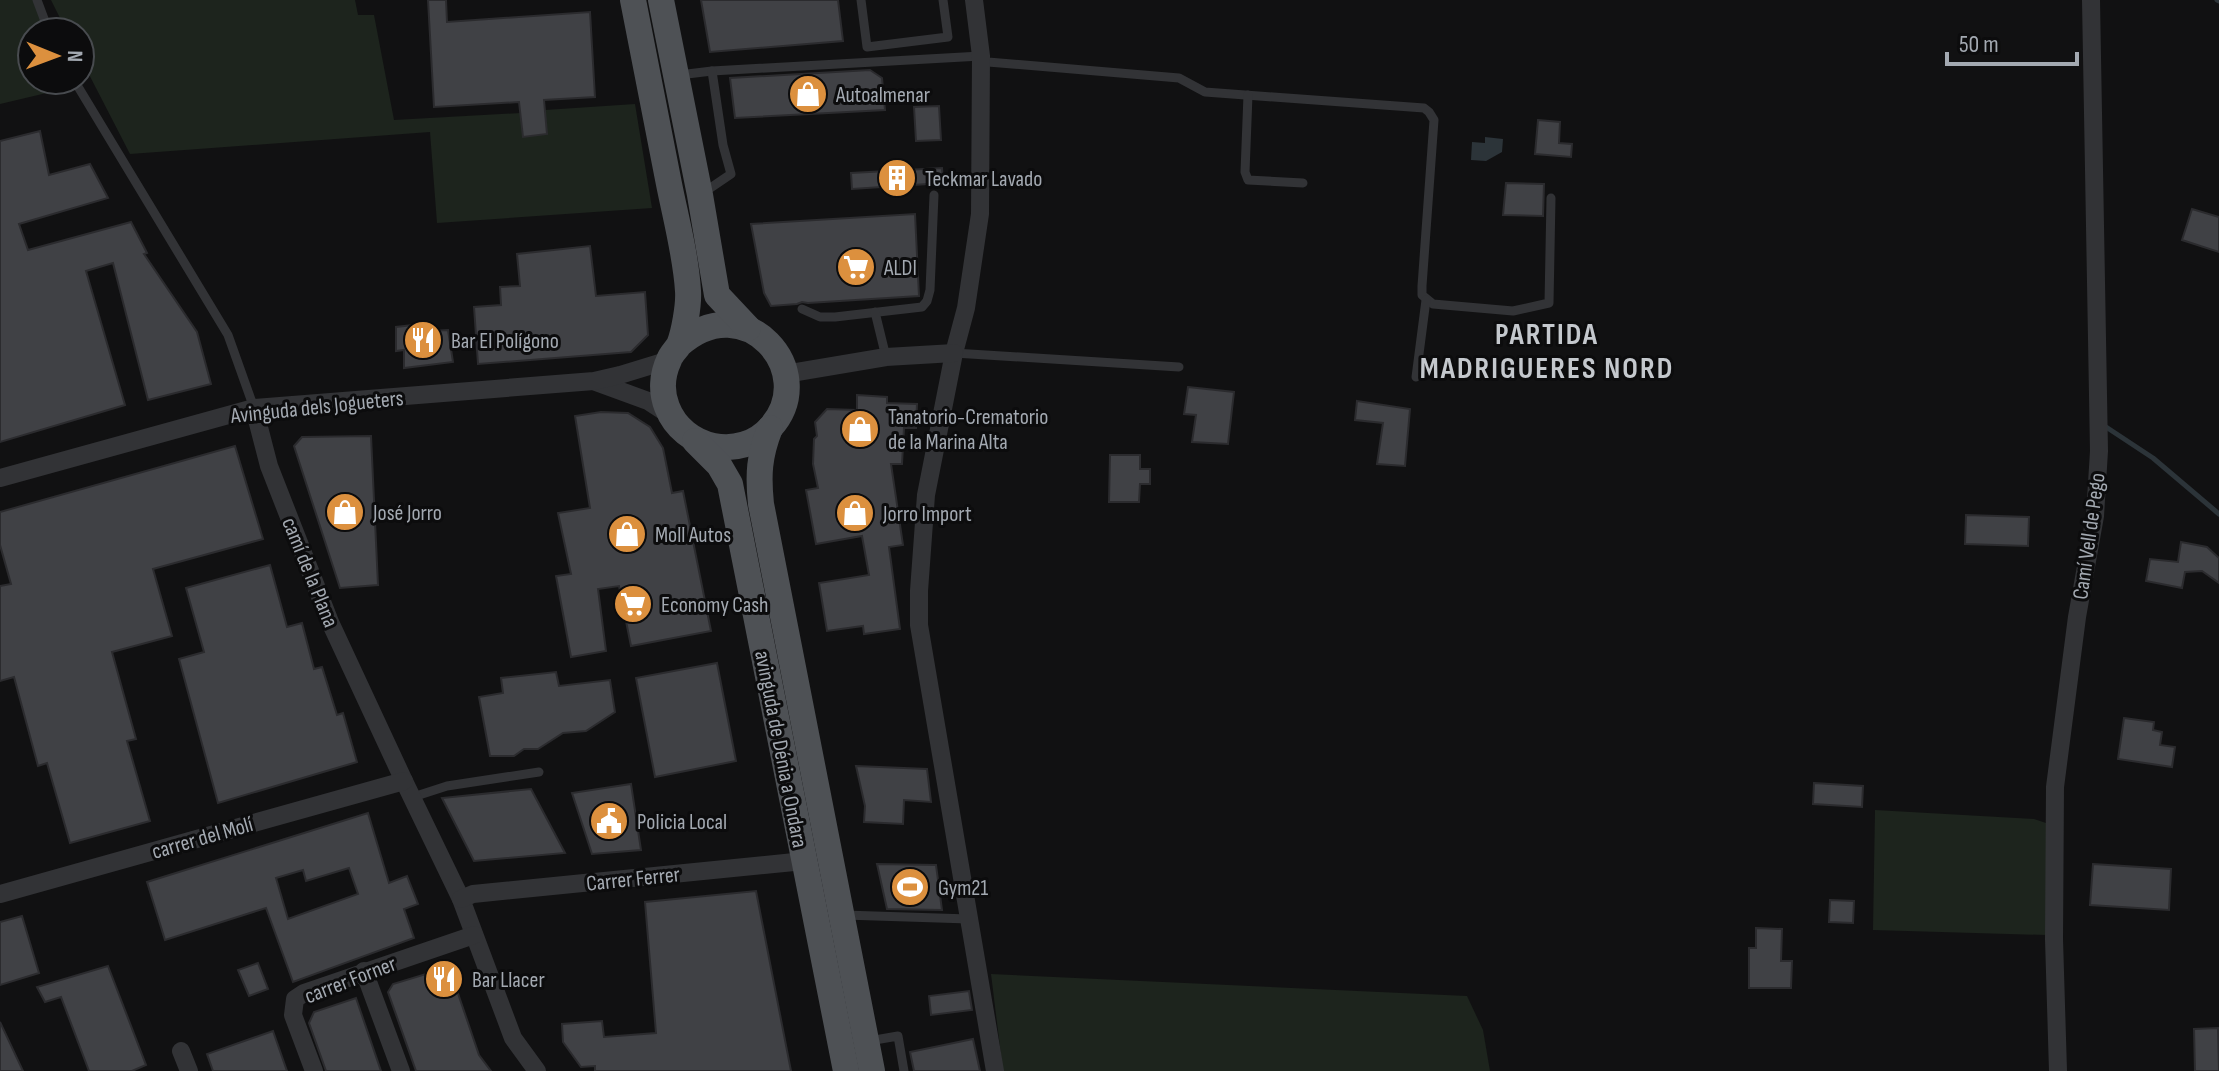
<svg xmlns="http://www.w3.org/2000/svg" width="2219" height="1071" font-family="'Sofia Sans Condensed',sans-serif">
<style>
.green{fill:#1d241d}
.water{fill:#2c3439}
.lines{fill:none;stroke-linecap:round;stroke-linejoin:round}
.stream{stroke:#2c3439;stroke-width:5}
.building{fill:#404145;stroke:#2b2b2e;stroke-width:2;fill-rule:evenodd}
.lane{stroke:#323336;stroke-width:9}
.street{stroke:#323336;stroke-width:18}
.primary{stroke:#4e5155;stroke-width:26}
.labels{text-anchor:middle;stroke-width:6;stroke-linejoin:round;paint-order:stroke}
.poi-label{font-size:22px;fill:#a3a9b1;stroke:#0c0c0d;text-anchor:start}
.street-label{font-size:22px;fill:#a3a9b1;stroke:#0c0c0d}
.district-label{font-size:30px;font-weight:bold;letter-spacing:2px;fill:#c4c8cd;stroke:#0c0c0d}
</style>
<rect width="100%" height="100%" fill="#111112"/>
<g class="green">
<path d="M0,0H34L46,32H32V80H69L72,87L0,104Z"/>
<path d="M51,0H355L358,15H374L394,120L521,113L524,137L547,134L545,110L635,104L652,208L437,223L430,132L130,154L80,57V32H67Z"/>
<path d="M1875,810L2034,819L2049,824L2046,935L1873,930Z"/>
<path d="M991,974L1467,996L1483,1030L1490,1071H1003Z"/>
</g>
<path class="water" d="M1485,137L1503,139L1502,152L1486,161L1471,160L1472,142L1485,143Z"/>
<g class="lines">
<g class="stream">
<path d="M2217,0L2219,1"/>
<path d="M2103,425L2153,458L2219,514"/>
</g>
</g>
<g class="building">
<path d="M428,0H446L447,22L590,12L595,97L544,100L547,134L523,137L519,102L434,107Z"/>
<path d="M701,0H838L843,41L710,52Z"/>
<path d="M870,70L882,78L885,110L735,118L730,78Z"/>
<path d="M939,106L941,140L916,141L914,107Z"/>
<path d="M1538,120L1560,122L1559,143L1572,144L1571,157L1535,154Z"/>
<path d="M40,131L49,175L90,164L108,198L19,224L28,250L131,222L147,253L144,254L197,332L211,384L148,400L113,263L86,271L125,405L0,442V141Z"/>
<path d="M942,168L943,183L852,189L851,173Z"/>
<path d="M1506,183L1544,184L1543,216L1503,215Z"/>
<path d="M2192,209L2219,217V252L2182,240Z"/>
<path d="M915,214L919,296L808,303L802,302L797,304L771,306L764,293L751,224Z"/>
<path d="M590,246L596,296L645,292L648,335L631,352L478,364L474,307L501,305L500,287L520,286L517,254Z"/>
<path d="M430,323L431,331L448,330L453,362L404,368V350L396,351V327Z"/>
<path d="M1188,387L1234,392L1228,444L1192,442L1196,415L1184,414Z"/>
<path d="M857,395L887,397V403L917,404L916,428H904L902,464H891L903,545L889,547L900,629L864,634L863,626L827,631L819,583L869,575L862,536L816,544L806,490L818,488L813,464L814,439L817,436L815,422L827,409L857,410Z"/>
<path d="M1357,401L1410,409L1405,466L1377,464L1383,423L1355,420Z"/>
<path d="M601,412L628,413L650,427L663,448L672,493L683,491L711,631L631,646L619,586L598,589L606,651L571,657L556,576L571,574L558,513L590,508L575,416Z"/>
<path d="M371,436L378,585L340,588L294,446L302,437Z"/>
<path d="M235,446L263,539L153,569L172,636L112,652L136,739L127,741L150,821L70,843L47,763L38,766L14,677L0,681V586L11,584L0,545V512Z"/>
<path d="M1110,455H1140V469H1150V484H1140L1139,502H1109Z"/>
<path d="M1966,515L2029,517L2028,546L1965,544Z"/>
<path d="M2181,542L2207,547L2219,558V583L2202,571L2185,572L2182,588L2146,581L2150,559L2178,562Z"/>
<path d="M270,565L287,627L302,623L314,669L322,667L337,715L343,713L357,762L218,803L179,659L204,652L186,588Z"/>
<path d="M717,663L736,761L655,777L636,678Z"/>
<path d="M556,672L559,686L610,680L615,712L586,731L563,733L538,749H524L514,756H490L479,697L503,693L501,678Z"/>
<path d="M2124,718L2154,722L2153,730L2162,732L2160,745L2175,747L2172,767L2118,759Z"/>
<path d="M856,766L927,769L931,802L904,800L903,824L864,822L865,806Z"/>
<path d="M1814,783L1863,786L1862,807L1813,804Z"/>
<path d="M631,784L641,850L592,854L572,793Z"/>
<path d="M531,789L565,853L474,861L442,798Z"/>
<path d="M368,813L389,883L407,876L418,904L404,909L414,938L293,982L266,908L165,940L147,882ZM349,868L358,894L288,919L276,878L303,870L306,881Z"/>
<path d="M877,864L936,865L942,910L887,909Z"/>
<path d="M2093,864L2171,869L2169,910L2090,905Z"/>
<path d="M756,891L791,1071H595V1066L581,1067L563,1042L562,1024L602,1021L604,1037L656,1033L645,902Z"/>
<path d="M1830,900L1854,901L1853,923L1829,922Z"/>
<path d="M22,916L39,973L0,985V922Z"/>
<path d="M1756,928L1782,929L1781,961H1792L1791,988H1749V948H1756Z"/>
<path d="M258,963L268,989L249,996L238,970Z"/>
<path d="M108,966L146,1065L132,1071H89L61,997L45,1002L37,987Z"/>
<path d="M449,967L479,1055L491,1071H416L388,992L393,984Z"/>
<path d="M969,991L972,1010L931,1015L929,996Z"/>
<path d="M356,998L381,1071H326L309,1023L314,1012Z"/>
<path d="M0,1022L23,1071H0Z"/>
<path d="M2218,1028L2219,1071H2195L2194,1029Z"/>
<path d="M273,1031L287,1071H213L207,1054Z"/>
<path d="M973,1039L980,1071H914L910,1052Z"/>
</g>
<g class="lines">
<g class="lane">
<path d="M37,0L49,32"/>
<path d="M861,0L867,47L948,37L943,0"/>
<path d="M679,75L712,71L981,56L988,62L1179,78L1205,92L1424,108L1429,112L1434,120L1422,286V295L1433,304L1513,311L1549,303L1551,198"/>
<path d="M74,80L228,335L254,408"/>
<path d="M1248,95L1245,172L1248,180L1303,183"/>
<path d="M703,193L731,174L723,145L712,71"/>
<path d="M802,309L820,317H835L922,307L927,301L930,290L934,195"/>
<path d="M875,312L886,357"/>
<path d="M954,353L1179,367"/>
<path d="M1416,377L1426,300"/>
<path d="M413,797L447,786L539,772"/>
<path d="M844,915L969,919"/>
<path d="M869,1041L898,1036L904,1071"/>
</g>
<g class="street">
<path d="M974,0L981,56L980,214L966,308L954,353L926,495L919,591V625L995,1071"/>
<path d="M785,374L886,357L954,353"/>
<path d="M596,382L648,401L671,416"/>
<path d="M254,408L269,466L330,622L404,781L461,899L513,1038L537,1071"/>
<path d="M0,478L254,408L594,381L620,375L669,360"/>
<path d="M0,894L404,781"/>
<path d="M461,899L473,894L804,861"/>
<path d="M364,971L401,1071"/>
<path d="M181,1051L189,1071"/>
<path d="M314,1071L293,1015L295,999L304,993L474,935"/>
<path d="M2058,1071L2054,939L2055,787L2077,617L2095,516L2099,451L2091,0"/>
</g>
<g class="primary">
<path d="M633,0C645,61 657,123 669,184C676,219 686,256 688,291C689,305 684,333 679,345C676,350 671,354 669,360C662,375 661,392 667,407C683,449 740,462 771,427C820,372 745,285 679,345"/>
<path d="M661,0L700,195L717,295L748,328"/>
<path d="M770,428C759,456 758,475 761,504L872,1071"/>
<path d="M695,441L719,465L730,484L846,1071"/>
</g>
</g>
<defs>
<symbol id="shop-disc" viewBox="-11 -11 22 22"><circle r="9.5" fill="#dc903e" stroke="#0c0c0d"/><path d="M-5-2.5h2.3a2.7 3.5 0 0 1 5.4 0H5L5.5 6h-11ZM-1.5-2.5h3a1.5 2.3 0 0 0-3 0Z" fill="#fff"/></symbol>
<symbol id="building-disc" viewBox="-11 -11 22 22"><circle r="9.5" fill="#dc903e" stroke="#0c0c0d"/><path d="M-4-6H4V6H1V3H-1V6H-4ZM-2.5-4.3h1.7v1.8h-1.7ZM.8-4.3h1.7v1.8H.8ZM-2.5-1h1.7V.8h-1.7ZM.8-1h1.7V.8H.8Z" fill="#fff"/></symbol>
<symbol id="supermarket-disc" viewBox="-11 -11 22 22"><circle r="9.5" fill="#dc903e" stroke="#0c0c0d"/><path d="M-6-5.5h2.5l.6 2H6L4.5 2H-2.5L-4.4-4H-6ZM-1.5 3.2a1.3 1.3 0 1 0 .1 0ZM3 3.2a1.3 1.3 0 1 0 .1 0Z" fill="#fff"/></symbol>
<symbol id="restaurant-disc" viewBox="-11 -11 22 22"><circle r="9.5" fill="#dc903e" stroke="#0c0c0d"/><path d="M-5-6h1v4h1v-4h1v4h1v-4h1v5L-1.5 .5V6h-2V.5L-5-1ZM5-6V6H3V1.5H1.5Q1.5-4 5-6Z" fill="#fff"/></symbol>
<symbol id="civic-disc" viewBox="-11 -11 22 22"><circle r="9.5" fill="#dc903e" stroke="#0c0c0d"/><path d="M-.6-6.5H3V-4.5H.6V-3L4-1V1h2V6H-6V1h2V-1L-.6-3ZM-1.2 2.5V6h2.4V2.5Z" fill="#fff"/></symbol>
<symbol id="stadium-disc" viewBox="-11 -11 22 22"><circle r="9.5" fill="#dc903e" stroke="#0c0c0d"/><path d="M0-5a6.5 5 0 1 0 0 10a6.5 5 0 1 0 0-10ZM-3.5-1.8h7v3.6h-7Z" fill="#fff"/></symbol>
</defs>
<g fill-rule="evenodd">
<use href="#shop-disc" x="786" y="72" width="44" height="44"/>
<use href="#building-disc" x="875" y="156" width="44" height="44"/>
<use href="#supermarket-disc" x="834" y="245" width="44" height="44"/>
<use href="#restaurant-disc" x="401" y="318" width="44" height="44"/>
<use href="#shop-disc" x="838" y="407" width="44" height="44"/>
<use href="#shop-disc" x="323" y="490" width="44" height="44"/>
<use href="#shop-disc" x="833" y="491" width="44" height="44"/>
<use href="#shop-disc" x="605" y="512" width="44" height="44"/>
<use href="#supermarket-disc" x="611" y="582" width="44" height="44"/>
<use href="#civic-disc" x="587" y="799" width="44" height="44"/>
<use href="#stadium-disc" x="888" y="865" width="44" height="44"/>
<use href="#restaurant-disc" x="422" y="957" width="44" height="44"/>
</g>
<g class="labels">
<g class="poi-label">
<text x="836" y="102">Autoalmenar</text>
<text x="925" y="186">Teckmar Lavado</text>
<text x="884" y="275">ALDI</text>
<text x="451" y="348">Bar El Polígono</text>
<text x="888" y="424">Tanatorio-Crematorio<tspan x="888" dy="25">de la Marina Alta</tspan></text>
<text x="373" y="520">José Jorro</text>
<text x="883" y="521">Jorro Import</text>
<text x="655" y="542">Moll Autos</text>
<text x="661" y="612">Economy Cash</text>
<text x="637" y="829">Policia Local</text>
<text x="938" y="895">Gym21</text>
<text x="472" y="987">Bar Llacer</text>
</g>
<g class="street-label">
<text transform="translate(317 406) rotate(-6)" y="8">Avinguda dels Jogueters</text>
<text transform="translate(2088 536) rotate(-82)" y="8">Camí Vell de Pego</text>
<text transform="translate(311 572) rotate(68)" y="8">camí de la Plana</text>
<text transform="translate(782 749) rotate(79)" y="8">avinguda de Dénia a Ondara</text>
<text transform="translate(202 837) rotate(-16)" y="8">carrer del Molí</text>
<text transform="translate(633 878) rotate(-6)" y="8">Carrer Ferrer</text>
<text transform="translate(350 979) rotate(-21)" y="8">carrer Forner</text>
</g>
<g class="district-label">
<text x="1547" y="344">PARTIDA<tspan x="1547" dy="34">MADRIGUERES NORD</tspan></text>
</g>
</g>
<g transform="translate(56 56) rotate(91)"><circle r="38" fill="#0c0c0d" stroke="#484b4f" stroke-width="2"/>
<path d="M0-6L14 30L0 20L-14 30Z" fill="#dc903e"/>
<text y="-12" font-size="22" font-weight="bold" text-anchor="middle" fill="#a3a9b1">N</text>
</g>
<path d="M1947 52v12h130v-12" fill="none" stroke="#a3a9b1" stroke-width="4"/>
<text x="1959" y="52" font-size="24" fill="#a3a9b1" stroke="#0c0c0d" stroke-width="6" paint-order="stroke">50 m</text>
</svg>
